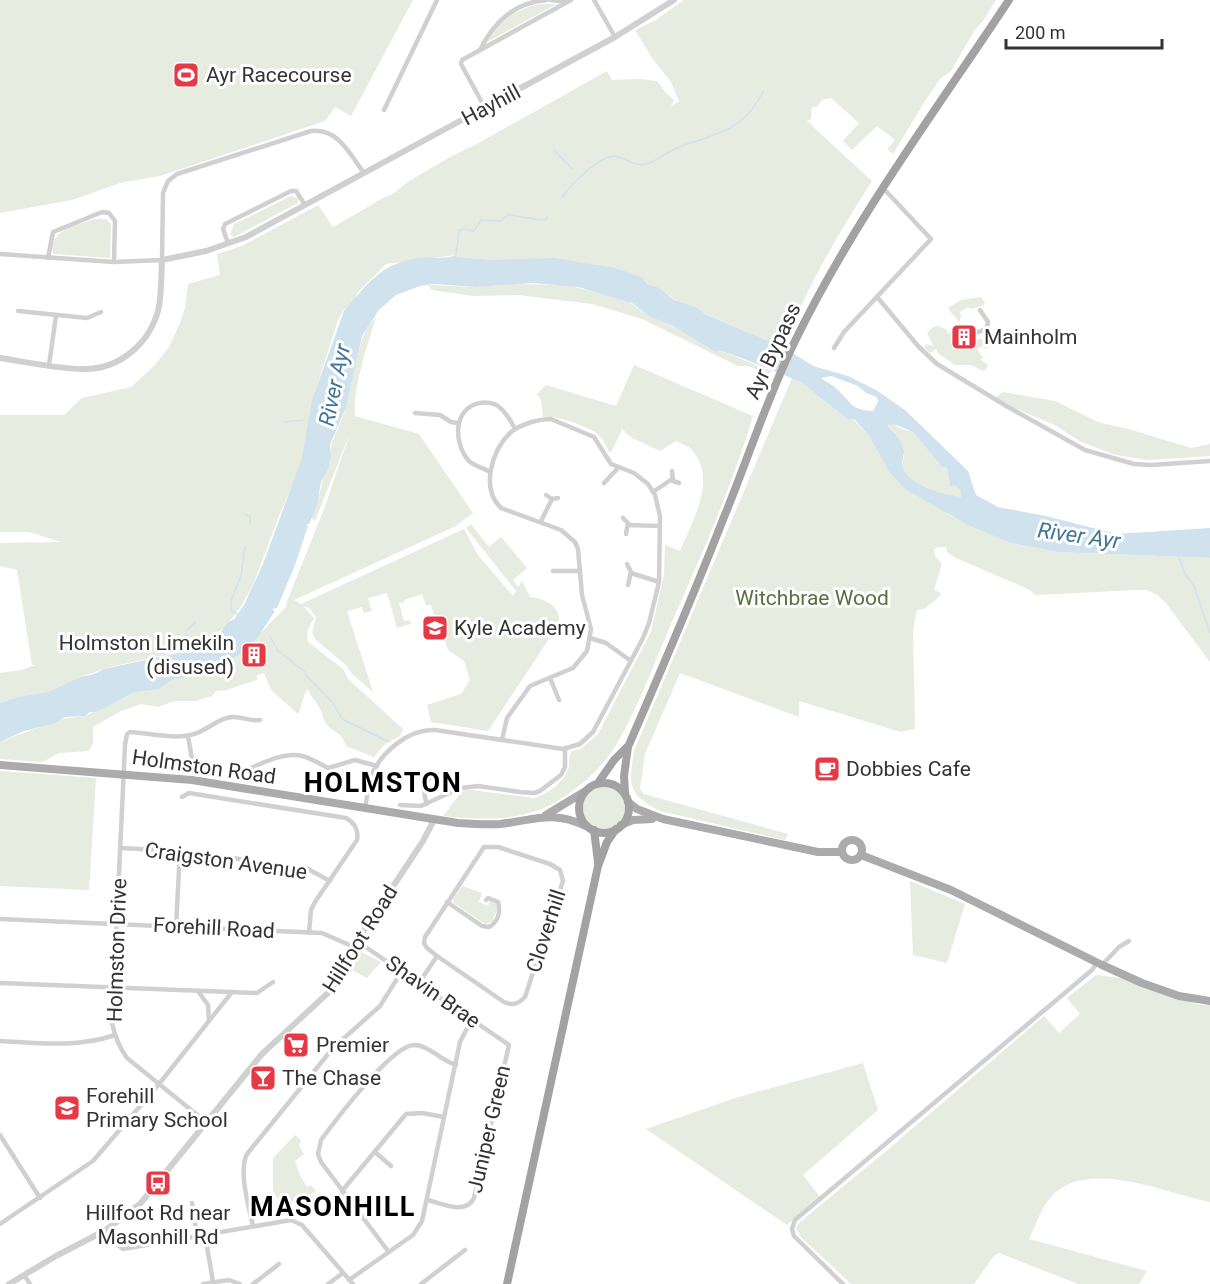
<svg xmlns="http://www.w3.org/2000/svg" width="1210" height="1284" font-family="Roboto,sans-serif">
<style>
.green{fill:#e6ecdf}
.water{fill:#cfe2ee;fill-rule:evenodd}
.lines{fill:none;stroke-linecap:round;stroke-linejoin:round}
.stream{stroke:#cfe2ee;stroke-width:1.5}
.minor{stroke:#d0d0d0;stroke-width:4.5}
.tertiary{stroke:#d0d0d0;stroke-width:6}
.primary{stroke:#ababab;stroke-width:8}
.trunk{stroke:#a2a2a2;stroke-width:8}
.labels{text-anchor:middle;stroke-width:6;stroke-linejoin:round;paint-order:stroke}
.poi-label{font-size:21px;fill:#333;stroke:#fff;text-anchor:start}
.street-label{font-size:21px;fill:#333;stroke:#fff}
.park-label{font-size:21px;fill:#56703f;stroke:#fff}
.water-label{font-size:22px;font-style:italic;fill:#3f7597;stroke:#fff}
.district-label{font-size:27px;font-weight:bold;letter-spacing:1.5px;fill:#000;stroke:#fff}
</style>
<rect width="100%" height="100%" fill="#fff"/>
<g class="green">
<path d="M0,0H413L351,116L335,107L325,121L160,176L120,183L72,200L0,213Z"/>
<path d="M684,0H996L983,21L974,31L951,71L940,79L925,101L893,154L887,149L895,140L877,126L852,150L843,141L859,123L831,98L822,100L817,107H812L811,119L807,121L872,181C840,232 803,291 785,348L678,302L667,294L647,284L642,277L616,268L565,260H494L457,257L456,255L386,264L358,292L354,301L344,310L338,320L312,401L307,451L279,516L253,585L240,608L224,628L198,644L173,653L110,667L80,677L48,692L17,697L0,703V673L21,670L36,665H32L17,570L0,566V543L61,542L29,532H0V415H64L82,398L131,387L154,366L169,347L180,323L185,308L188,284L220,275L217,254L242,246L318,205L333,227L383,198C394,196 402,185 411,180C431,168 452,155 473,146L607,71L612,80L640,79L657,81L665,92L674,100L671,107L679,101L671,82L652,58L635,30L654,21Z"/>
<path d="M543,4H557L487,42C500,20 518,7 543,4Z"/>
<path d="M291,196L298,198V203L234,237L230,235L234,224Z"/>
<path d="M94,219H106L111,224L110,258L53,254C49,229 75,226 94,219Z"/>
<path d="M512,284L567,285L626,300L642,311L680,330L715,352L722,351L771,371L769,375L748,366H738L642,319L592,304L518,295L473,296L432,290L428,285L476,287Z"/>
<path d="M981,297L985,303L984,305L972,309L968,307L960,312L961,316L959,322L949,310V307L961,300Z"/>
<path d="M376,318C367,347 353,386 355,416L419,434L473,513L456,526L294,600L301,604L464,529L478,555L513,596L516,591L466,528L471,524L489,547L501,537L527,568L513,580L518,587L522,581L530,597C546,599 561,606 559,624L488,731L431,722L427,705L461,694L470,680L464,661L448,650L444,638L441,639L431,605H426L422,594L404,600L405,602L399,603L404,621L410,620L411,624L397,628L387,593L368,598L372,611L364,613L362,607L347,611L373,692L352,674L347,666L316,640L312,633L316,617L309,608L303,606L314,618L307,631L308,642L343,669L348,679L403,729L400,736L385,744L374,757L346,746C340,730 338,736 328,726C323,721 323,715 320,709C317,702 311,698 308,689C302,696 303,705 298,714L271,690L264,673L257,675V680L226,690L216,691L212,696L195,701H175L158,707L141,704L121,711L93,727V743L89,751L59,753L43,762L0,759V742L61,719L85,716L118,701L134,692L171,680L207,674L239,655L287,606L286,604L324,509L350,433L315,521L311,518C321,496 324,471 331,448C334,436 340,425 344,413C352,390 356,332 376,318Z"/>
<path d="M938,326L947,330V334L960,326L963,328L958,330L962,336L958,338L963,346L968,343L969,345L980,338L982,340L988,339L991,346L985,349L983,346L977,349L983,358L980,359L988,365L986,369L983,371L971,365H955L939,354L936,349L930,353L924,347L926,344L932,346L933,345L927,333L933,327Z"/>
<path d="M634,365L753,416C732,487 701,556 671,624C655,661 639,705 619,740C607,763 584,784 562,798C527,822 484,820 443,816L464,789L534,798C547,795 567,780 569,766C570,759 568,757 572,751L581,749L598,734L651,632L664,575L665,545L680,551C692,521 718,480 692,450C689,446 681,444 676,441L660,451L632,438L622,429L612,451L609,452C606,445 602,437 595,432C583,425 556,415 543,417L541,400L537,394L546,385L616,406Z"/>
<path d="M792,378L801,382L847,419H853L868,434L888,470L951,516L1011,543L1058,552L1210,558V662L1165,602L1157,595L1147,590H1137L1035,595L1030,590L956,558L947,552L946,547H938L934,550L935,556L942,564L934,590L939,592L941,595L924,609L917,610L913,630L915,729L901,732L799,701V717L680,673L645,754L640,789L644,794L788,834L785,840L660,811C627,794 629,785 634,751Z"/>
<path d="M1003,392L1055,401L1098,422L1132,430L1191,448L1210,444V456L1147,460L1116,455L1081,442L1055,425L993,399Z"/>
<path d="M886,424H894L901,429L913,432L940,465L947,468L950,485H955L960,490L961,498C946,495 909,485 903,470C901,462 905,458 904,451C904,442 893,430 886,424Z"/>
<path d="M0,771L96,778L89,890L0,886Z"/>
<circle cx="604" cy="808" r="21"/>
<path d="M910,881L965,904L947,963L913,955Z"/>
<path d="M462,886L482,893L479,902L488,906L490,901L496,904L497,908L493,921L485,924L454,903L453,899Z"/>
<path d="M359,951L381,962L367,978L350,969Z"/>
<path d="M1096,975L1121,978L1199,1005H1210V1202C1166,1194 1086,1156 1050,1198C1041,1208 1035,1227 1029,1239L1147,1271L1139,1284H1078L999,1253L993,1257L974,1284H851L801,1237L796,1228L800,1222L885,1152L1044,1016L1059,1033L1080,1014L1067,998Z"/>
<path d="M863,1063L878,1110L803,1175L820,1197L787,1225L646,1129L735,1098Z"/>
<path d="M295,1135L301,1140L299,1146L304,1154L295,1161L300,1175L307,1187L311,1185L316,1191C303,1200 293,1206 277,1198L273,1190V1158Z"/>
</g>
<path class="water" d="M456,255L457,257L494,260L554,258L616,268L642,277L647,284L659,288L674,300L695,307L705,314L785,348L813,366L848,376L876,390L905,410L968,471L976,495L998,507L1046,516L1116,534L1210,528V558L1058,552L1011,543L966,524L904,488L888,470L868,434L854,419H847L801,382L744,359L722,351L715,352L673,326L649,316L632,303L578,287L532,283L476,287L433,284L420,286L396,295L379,310L362,336L346,407L330,445L331,459L329,462V467L321,482L317,505L309,524H306L308,526L295,565L277,608L272,609L275,611L273,614L258,637L239,655L207,674L171,680L159,689L134,692L118,701L96,712H90L85,716L65,717L52,724L24,731L0,742V703L17,697L48,692L80,677L94,674L104,669L182,652L220,633L227,623L234,619L244,605L263,564L302,458L312,400L344,311C367,285 380,263 419,258C431,256 444,260 456,255ZM831,376L858,386L866,393L877,397L878,402L873,411C850,410 852,403 837,389C832,384 826,382 821,378ZM894,424L913,432L941,466L947,468L950,486L955,485L960,490L961,497C945,495 908,485 903,468C901,462 903,459 904,453C905,443 894,432 887,425Z"/>
<g class="lines">
<g class="stream">
<path d="M554,150L572,169"/>
<path d="M562,198C570,185 600,155 615,156C626,158 635,167 646,164C658,161 667,151 679,147C718,133 744,131 764,90"/>
<path d="M456,254L459,231L463,229L474,231L481,220L501,221L507,215H511L540,220H545L548,216"/>
<path d="M284,422L303,420"/>
<path d="M246,514L250,517V524"/>
<path d="M1179,557L1185,574L1194,586L1210,633"/>
<path d="M231,610V601L241,576L245,547"/>
<path d="M232,611L237,614"/>
<path d="M186,631L196,622"/>
<path d="M270,636L277,650L304,671L306,675L333,703L342,719L389,742"/>
<path d="M164,655L170,644L187,635"/>
</g>
<g class="minor">
<path d="M551,0L566,2"/>
<path d="M594,0L615,37"/>
<path d="M480,50C494,22 515,2 547,0"/>
<path d="M485,108L461,64L462,60L571,0"/>
<path d="M384,110L437,0"/>
<path d="M228,243L223,229L225,224L291,191H296L305,205"/>
<path d="M0,254L114,262L162,260L163,193L168,181L177,174L311,131C338,128 349,153 364,173"/>
<path d="M48,258L53,232L102,212L109,213L115,221L114,262"/>
<path d="M878,298L918,346L937,364L1008,407L1085,450L1134,464L1151,465L1210,461"/>
<path d="M18,311L87,318L101,312"/>
<path d="M969,335C977,332 988,331 988,322L980,310"/>
<path d="M834,348L844,332L931,239L883,188"/>
<path d="M49,365L56,316"/>
<path d="M415,413L440,415L451,422L458,423"/>
<path d="M672,471L673,481L679,483"/>
<path d="M490,472C484,468 474,466 469,461C453,443 453,408 480,403C486,402 494,403 498,406C506,412 511,421 515,429"/>
<path d="M604,483L618,468"/>
<path d="M653,492L672,479"/>
<path d="M546,495L552,499L558,498"/>
<path d="M623,518L628,523L626,534"/>
<path d="M541,521L552,499"/>
<path d="M628,525L660,526"/>
<path d="M627,564L631,572L628,585"/>
<path d="M553,571H580"/>
<path d="M631,573L659,582"/>
<path d="M590,638L606,643L631,661"/>
<path d="M550,678L559,700"/>
<path d="M188,736L192,759"/>
<path d="M251,768C266,761 285,752 302,756C311,758 320,764 328,768L355,760L377,766"/>
<path d="M182,797L189,793L346,818C355,823 359,830 357,840L315,902L311,910L309,933"/>
<path d="M427,804C422,792 425,784 432,774"/>
<path d="M400,805L421,806L460,788L478,786L520,792L534,793L540,791L561,775L565,767V748"/>
<path d="M365,808C367,798 368,788 370,779C379,754 408,728 435,730L563,749L580,744L593,732L643,638L649,623L659,582L660,516L655,495L648,484L634,473L611,464L594,437L551,419C539,419 521,424 511,432C492,450 480,488 501,508L561,530L575,542L578,549L582,595L591,629L587,651L573,668L530,686L507,718L502,740"/>
<path d="M120,848L180,851L306,868L330,881"/>
<path d="M447,902L482,926L489,927C498,922 501,912 498,902L488,898L486,900"/>
<path d="M0,919L322,933L354,947"/>
<path d="M176,927L180,851"/>
<path d="M357,941L509,1045L474,1198C466,1215 443,1204 428,1200"/>
<path d="M1102,965L1119,947L1129,941"/>
<path d="M0,983L257,993L273,982"/>
<path d="M419,983L437,956L504,1002C513,1006 518,1004 525,997L563,881L560,870L550,864L498,847H484L425,937L424,943L427,948L437,956"/>
<path d="M198,991L208,1005L209,1020"/>
<path d="M0,1041C40,1043 77,1048 115,1035"/>
<path d="M206,1122L127,1058C119,1047 115,1037 112,1023L125,745L127,734L130,732C150,733 175,740 194,734C208,730 218,718 232,717C242,716 250,722 260,720"/>
<path d="M0,1135L40,1198"/>
<path d="M375,1152L391,1166"/>
<path d="M342,1191L406,1114L422,1113L444,1117"/>
<path d="M192,1203L197,1236"/>
<path d="M0,1224L93,1161L159,1084L232,992"/>
<path d="M253,1226C249,1207 238,1171 247,1154L333,1048L380,1006L402,971"/>
<path d="M106,1230L115,1243L123,1249L291,1220L302,1225L353,1284"/>
<path d="M205,1235L213,1282"/>
<path d="M388,1251L321,1162L318,1154L321,1140C335,1121 392,1045 414,1045C429,1045 441,1061 456,1065"/>
<path d="M24,1275L30,1284"/>
<path d="M349,1280L413,1235L422,1221L460,1042L472,1019"/>
<path d="M203,1284L229,1280L240,1284"/>
<path d="M253,1284L279,1264"/>
<path d="M328,1284L343,1273"/>
<path d="M421,1284L465,1250"/>
<path d="M843,1284L794,1236L792,1229L795,1220L1092,970L1097,963"/>
</g>
<g class="tertiary">
<path d="M0,358C26,362 62,370 87,369C121,368 149,343 158,311C162,295 161,277 162,260L206,251L246,237L615,37L674,0"/>
<path d="M9,1284L56,1256L106,1230L140,1204L262,1054L330,991L343,971L357,941L423,841L434,820"/>
</g>
<g class="primary">
<path d="M0,765L192,780L458,823C472,824 486,825 500,824C536,820 551,810 586,826"/>
<path d="M628,802L637,809L663,819L818,852H842"/>
<path d="M546,815L584,792"/>
<path d="M621,825L633,820L652,819"/>
<circle cx="852" cy="850" r="10"/>
<path d="M861,855L951,890L1102,965L1142,983L1179,996L1210,1001"/>
</g>
<g class="trunk">
<path d="M598,783L614,760L627,747"/>
<circle cx="604" cy="808" r="25"/>
<path d="M625,792L624,776L628,747C661,671 694,594 724,517C748,459 767,398 795,341C854,220 935,112 1009,0"/>
<path d="M594,830L598,862"/>
<path d="M507,1284L598,866L607,842L616,829"/>
</g>
</g>
<defs>
<symbol id="stadium-square" viewBox="-11 -11 22 22"><rect x="-9" y="-9" width="18" height="18" rx="4" fill="#e63946" stroke="#fff"/><path d="M0-5a6.5 5 0 1 0 0 10a6.5 5 0 1 0 0-10ZM-3.5-1.8h7v3.6h-7Z" fill="#fff"/></symbol>
<symbol id="building-square" viewBox="-11 -11 22 22"><rect x="-9" y="-9" width="18" height="18" rx="4" fill="#e63946" stroke="#fff"/><path d="M-4-6H4V6H1V3H-1V6H-4ZM-2.5-4.3h1.7v1.8h-1.7ZM.8-4.3h1.7v1.8H.8ZM-2.5-1h1.7V.8h-1.7ZM.8-1h1.7V.8H.8Z" fill="#fff"/></symbol>
<symbol id="school-square" viewBox="-11 -11 22 22"><rect x="-9" y="-9" width="18" height="18" rx="4" fill="#e63946" stroke="#fff"/><path d="M0-5L7-2L0 1L-7-2ZM-4 1L0 2.5L4 1V4Q0 6-4 4Z" fill="#fff"/></symbol>
<symbol id="cafe-square" viewBox="-11 -11 22 22"><rect x="-9" y="-9" width="18" height="18" rx="4" fill="#e63946" stroke="#fff"/><path d="M-5.5-4.5H6V0H3Q3 3.5 0 3.5H-2.5Q-5.5 3.5-5.5 0ZM3-3.2v2h1.7v-2ZM-6 4.5H4V6H-6Z" fill="#fff"/></symbol>
<symbol id="supermarket-square" viewBox="-11 -11 22 22"><rect x="-9" y="-9" width="18" height="18" rx="4" fill="#e63946" stroke="#fff"/><path d="M-6-5.5h2.5l.6 2H6L4.5 2H-2.5L-4.4-4H-6ZM-1.5 3.2a1.3 1.3 0 1 0 .1 0ZM3 3.2a1.3 1.3 0 1 0 .1 0Z" fill="#fff"/></symbol>
<symbol id="bar-square" viewBox="-11 -11 22 22"><rect x="-9" y="-9" width="18" height="18" rx="4" fill="#e63946" stroke="#fff"/><path d="M-6-5H6L.8 .8V4.5H3.5V6h-7V4.5H-.8V.8Z" fill="#fff"/></symbol>
<symbol id="bus-square" viewBox="-11 -11 22 22"><rect x="-9" y="-9" width="18" height="18" rx="4" fill="#e63946" stroke="#fff"/><path d="M-5-6H5V4H4V6H2V4H-2V6H-4V4H-5ZM-3.5-4V0h7V-4ZM-3.5 1.2v1.5H-2V1.2ZM2 1.2v1.5H3.5V1.2Z" fill="#fff"/></symbol>
</defs>
<g fill-rule="evenodd">
<use href="#stadium-square" x="171" y="60" width="30" height="30"/>
<use href="#building-square" x="949" y="322" width="30" height="30"/>
<use href="#school-square" x="420" y="613" width="30" height="30"/>
<use href="#building-square" x="239" y="640" width="30" height="30"/>
<use href="#cafe-square" x="812" y="754" width="30" height="30"/>
<use href="#supermarket-square" x="281" y="1030" width="30" height="30"/>
<use href="#bar-square" x="248" y="1063" width="30" height="30"/>
<use href="#school-square" x="52" y="1093" width="30" height="30"/>
<use href="#bus-square" x="143" y="1168" width="30" height="30"/>
</g>
<g class="labels">
<g class="poi-label">
<text x="206" y="82">Ayr Racecourse</text>
<text x="984" y="344">Mainholm</text>
<text x="454" y="635">Kyle Academy</text>
<text x="234" y="650" text-anchor="end">Holmston Limekiln<tspan x="234" dy="24">(disused)</tspan></text>
<text x="846" y="776">Dobbies Cafe</text>
<text x="316" y="1052">Premier</text>
<text x="282" y="1085">The Chase</text>
<text x="86" y="1103">Forehill<tspan x="86" dy="24">Primary School</tspan></text>
<text x="158" y="1220" text-anchor="middle">Hillfoot Rd near<tspan x="158" dy="24">Masonhill Rd</tspan></text>
</g>
<g class="street-label">
<text transform="translate(491 105) rotate(-28)" y="7">Hayhill</text>
<text transform="translate(773 351) rotate(-65)" y="7">Ayr Bypass</text>
<text transform="translate(204 767) rotate(8)" y="7">Holmston Road</text>
<text transform="translate(226 861) rotate(8)" y="7">Craigston Avenue</text>
<text transform="translate(214 928) rotate(3)" y="7">Forehill Road</text>
<text transform="translate(546 931) rotate(-72)" y="7">Cloverhill</text>
<text transform="translate(360 939) rotate(-58)" y="7">Hillfoot Road</text>
<text transform="translate(117 950) rotate(-88)" y="7">Holmston Drive</text>
<text transform="translate(433 992) rotate(35)" y="7">Shavin Brae</text>
<text transform="translate(489 1129) rotate(-77)" y="7">Juniper Green</text>
</g>
<g class="park-label">
<text x="812" y="605">Witchbrae Wood</text>
</g>
<g class="water-label">
<text transform="translate(334 385) rotate(-78)" y="8">River Ayr</text>
<text transform="translate(1079 535) rotate(8)" y="8">River Ayr</text>
</g>
<g class="district-label">
<text x="383" y="792">HOLMSTON</text>
<text x="333" y="1216">MASONHILL</text>
</g>
</g>
<path d="M1006 39v9h156v-9" fill="none" stroke="#333333" stroke-width="3"/>
<text x="1015" y="39" font-size="18" fill="#333333" stroke="#ffffff" stroke-width="4.5" paint-order="stroke">200 m</text>
</svg>
